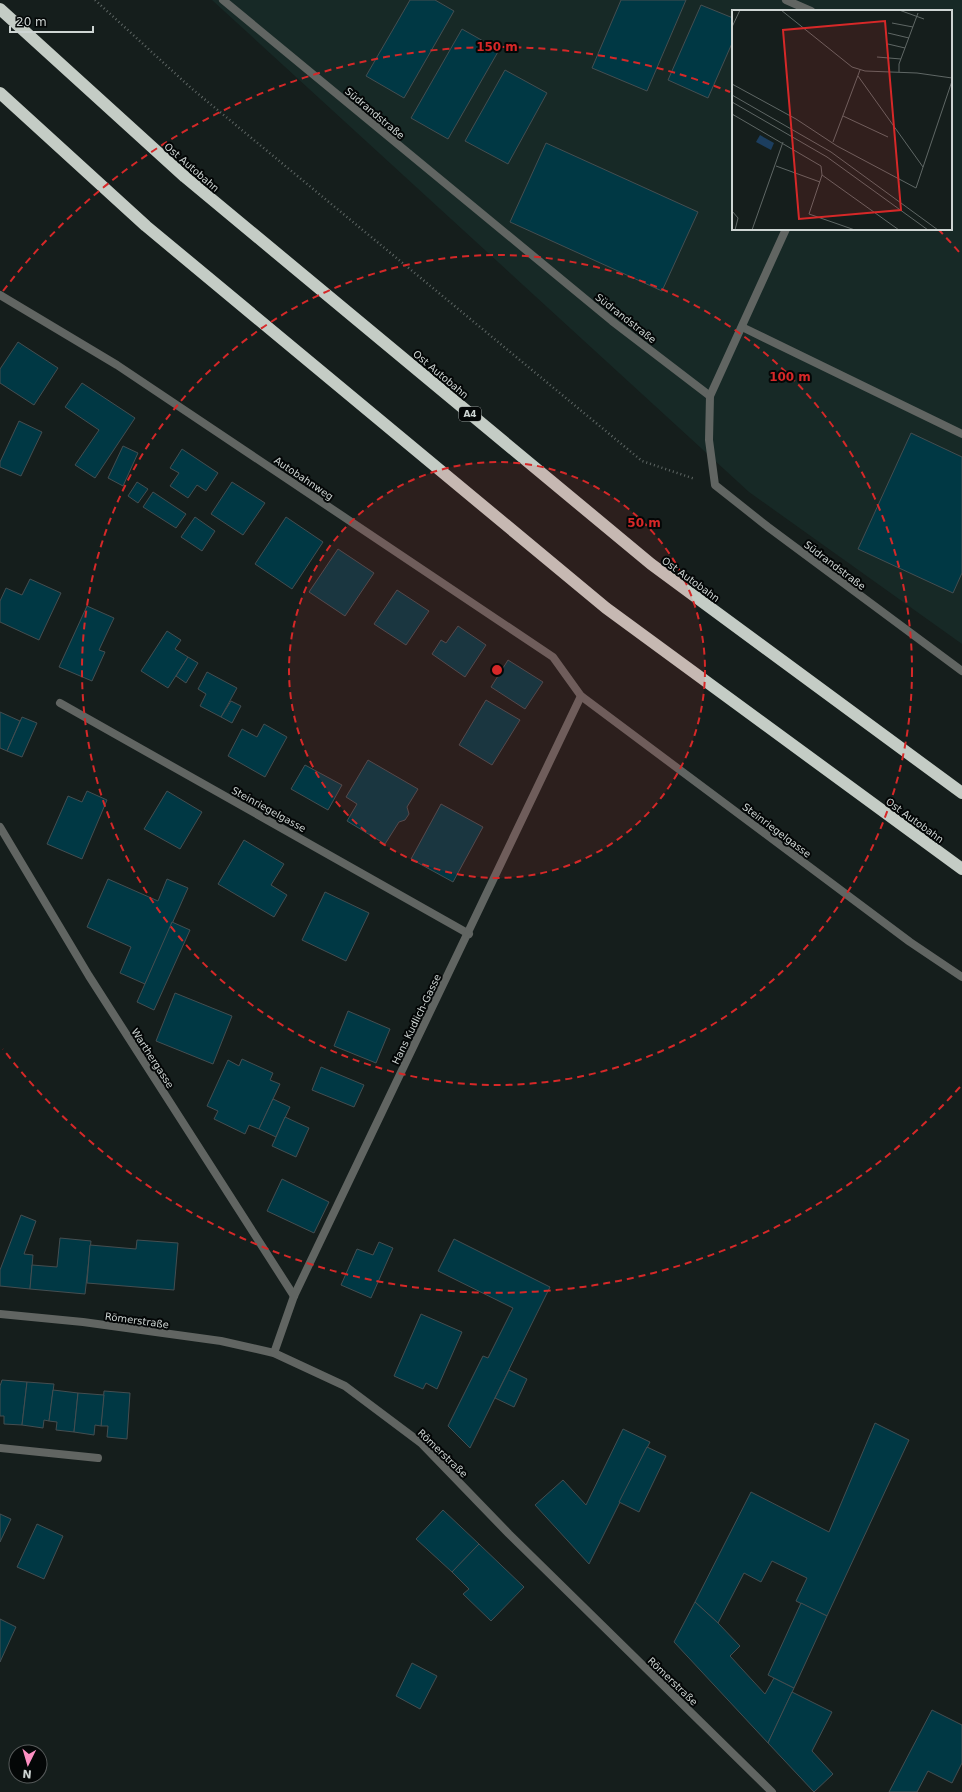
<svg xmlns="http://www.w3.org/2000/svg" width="962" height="1792" font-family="'DejaVu Sans',sans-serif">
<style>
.built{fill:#172926;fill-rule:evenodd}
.building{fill:#003844;stroke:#444e51}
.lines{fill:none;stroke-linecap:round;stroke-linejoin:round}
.path{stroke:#5f6765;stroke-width:2.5;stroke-dasharray:1 3;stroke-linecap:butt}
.service{stroke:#616562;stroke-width:8}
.minor{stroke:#616562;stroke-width:8}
.motorway{stroke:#c4ccc5;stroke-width:12}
.ring{fill:none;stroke:#d62828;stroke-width:2;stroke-dasharray:7 5}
.labels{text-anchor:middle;stroke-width:4;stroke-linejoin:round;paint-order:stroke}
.shield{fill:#040707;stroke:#919796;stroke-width:1}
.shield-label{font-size:9px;font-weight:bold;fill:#ced5d3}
.street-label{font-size:10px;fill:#ced5d3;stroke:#040707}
.inset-road{fill:none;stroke:#5f6765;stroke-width:1}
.view{fill:#d62828;fill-opacity:0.15;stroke:#d62828;stroke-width:2}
.inset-edge{fill:none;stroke:#ced5d3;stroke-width:2}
.centre{fill:#d62828;stroke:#040707;stroke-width:2}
.ring-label{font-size:12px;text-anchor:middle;font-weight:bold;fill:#d62828;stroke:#040707;stroke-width:4;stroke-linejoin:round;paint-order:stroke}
</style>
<rect width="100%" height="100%" fill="#151e1c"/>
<path class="built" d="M212,0H962V644L749,492ZM733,11H951V229H733Z"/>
<g class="building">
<path d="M410,0H435L454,11L404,98L366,76Z"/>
<path d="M621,0H686L647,91L592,68Z"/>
<path d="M701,5L733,18V41L708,98L668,80Z"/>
<path d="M462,29L499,50L448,139L411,118Z"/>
<path d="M505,70L547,93L508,164L465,141Z"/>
<path d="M546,143L698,212L662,291L510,222Z"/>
<path d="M18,342L58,368L34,405L0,383V369Z"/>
<path d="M82,383L135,418L95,478L75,465L99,430L65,407Z"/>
<path d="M19,421L42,432L21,476L0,467V462Z"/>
<path d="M911,433L962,457V573L953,593L858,549Z"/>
<path d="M123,446L138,453L123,486L108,478Z"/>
<path d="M182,449L218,473L206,491L197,485L188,498L170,486L179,473L170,468Z"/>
<path d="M137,482L148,489L138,503L128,496Z"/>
<path d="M232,482L265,503L243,535L211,514Z"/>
<path d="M153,492L186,514L176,528L143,507Z"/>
<path d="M195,517L215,531L202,551L181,537Z"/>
<path d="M286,517L323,542L292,589L255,564Z"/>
<path d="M338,549L374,573L345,616L309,592Z"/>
<path d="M30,579L61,593L39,640L0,622V601L6,588L22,595Z"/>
<path d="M397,590L429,611L406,645L374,624Z"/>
<path d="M87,606L114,618L99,650L105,652L92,681L59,667Z"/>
<path d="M458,626L486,645L465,677L432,654L441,640L446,643Z"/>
<path d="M167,631L181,640L175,649L188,657L168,688L141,671Z"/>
<path d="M188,657L198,663L186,683L176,676Z"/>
<path d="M508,660L543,682L525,709L491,687Z"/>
<path d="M207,672L237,688L221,717L200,706L206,694L198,689Z"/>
<path d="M486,700L520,720L492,765L459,745Z"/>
<path d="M231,701L241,706L232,723L221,717Z"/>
<path d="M0,712L20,721L7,751L0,748Z"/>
<path d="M22,717L37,723L22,757L7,751Z"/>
<path d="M264,724L287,737L265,777L228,756L242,729L257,737Z"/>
<path d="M368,760L418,789L407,807L409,814L405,820L399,822L385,844L347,821L357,804L346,797Z"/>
<path d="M305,765L342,785L328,810L291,789Z"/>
<path d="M87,791L107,800L82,859L47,844L68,796L82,802Z"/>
<path d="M167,791L202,812L180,849L144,829Z"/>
<path d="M441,804L483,827L453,882L411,859Z"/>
<path d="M244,840L284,864L271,885L287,895L274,917L218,884Z"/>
<path d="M108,879L158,901L167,879L188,888L145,984L120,973L131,947L87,927Z"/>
<path d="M325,892L369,913L346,961L302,940Z"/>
<path d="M172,922L190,930L154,1010L137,1002Z"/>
<path d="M175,993L232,1016L213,1064L156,1041Z"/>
<path d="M348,1011L390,1029L376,1063L334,1046Z"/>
<path d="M242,1059L273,1073L270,1080L280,1084L259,1129L249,1125L245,1134L214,1119L218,1111L207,1106L228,1060L239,1066Z"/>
<path d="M321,1067L364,1085L354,1107L312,1090Z"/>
<path d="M273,1099L290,1107L276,1137L259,1129Z"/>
<path d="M285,1117L309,1128L296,1157L272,1146Z"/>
<path d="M282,1179L329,1202L314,1233L267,1211Z"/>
<path d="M21,1215L36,1221L24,1254L33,1255L30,1289L0,1286V1270Z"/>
<path d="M60,1238L91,1241L85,1294L30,1289L32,1265L57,1267Z"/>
<path d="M454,1239L550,1287L470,1448L448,1426L483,1356L488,1358L513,1308L438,1271Z"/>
<path d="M137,1240L178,1243L174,1290L87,1283L90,1245L136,1249Z"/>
<path d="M379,1242L393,1248L371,1298L341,1285L357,1249L373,1255Z"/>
<path d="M421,1314L462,1332L437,1389L426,1383L423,1389L394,1376Z"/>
<path d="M509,1370L527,1379L514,1407L495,1398Z"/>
<path d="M2,1380L27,1382L22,1425L4,1424V1416H0V1386Z"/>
<path d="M27,1382L54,1384L49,1421L44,1420L43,1428L22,1425Z"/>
<path d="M53,1390L78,1393L74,1432L56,1430L57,1422L49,1421Z"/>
<path d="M104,1391L130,1393L127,1439L107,1437L108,1426H101Z"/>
<path d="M78,1393L104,1395L101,1426L95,1425L94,1435L74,1432Z"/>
<path d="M875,1423L909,1440L827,1616L796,1601L807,1578L772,1561L761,1582L744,1573L718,1623L695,1602L751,1492L829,1532Z"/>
<path d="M623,1429L650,1442L589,1564L535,1505L563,1480L586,1505Z"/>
<path d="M647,1447L666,1456L639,1512L619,1502Z"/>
<path d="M443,1510L479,1544L452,1572L416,1539Z"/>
<path d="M0,1514L11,1519L0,1542Z"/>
<path d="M37,1524L63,1536L44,1579L17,1567Z"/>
<path d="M479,1544L524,1587L491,1621L463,1594L469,1589L452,1572Z"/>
<path d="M695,1602L718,1623L740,1646L730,1656L765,1694L774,1678L794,1688L768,1743L674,1642Z"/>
<path d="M801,1603L827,1616L794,1688L768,1675Z"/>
<path d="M0,1619L16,1627L0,1662Z"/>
<path d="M412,1663L437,1676L420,1709L396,1696Z"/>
<path d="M792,1692L832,1712L812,1751L833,1774L814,1792L768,1743Z"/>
<path d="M932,1710L962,1725V1763L952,1783L928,1771L917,1792H889Z"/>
</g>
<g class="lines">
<path class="path" d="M95,0L191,88L642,461L695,479"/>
<g class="service">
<path d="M223,0L612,321L710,396L709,440L715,485L768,527L962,671"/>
<path d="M786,0L811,11"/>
<path d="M742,327L962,434"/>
<path d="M710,396L786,229"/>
<path d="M0,1448L98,1458"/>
</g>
<g class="minor">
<path d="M0,295L117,365L553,657L581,696L910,942L962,977"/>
<path d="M60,703L469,934"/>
<path d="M0,827L89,976L294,1296"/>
<path d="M0,1314L83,1322L221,1341L274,1353L345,1386L421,1443L509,1534L772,1792"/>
<path d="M274,1353L294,1296L581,696"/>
</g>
<g class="motorway">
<path d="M0,9L185,177L651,564L962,793"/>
<path d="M0,93L146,226L606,608L962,869"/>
</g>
</g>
<circle cx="497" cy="670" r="208" fill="#d62828" fill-opacity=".12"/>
<g class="ring">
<circle cx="497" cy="670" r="208"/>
<circle cx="497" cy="670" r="415"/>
<path d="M960 1087A623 623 0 0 1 3 1049M3 291A623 623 0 0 1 730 92M938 229A623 623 0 0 1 960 253"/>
</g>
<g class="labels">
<rect class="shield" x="459" y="407" width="22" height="14" rx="3"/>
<g class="shield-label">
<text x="470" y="417">A4</text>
</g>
<g class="street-label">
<text transform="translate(375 113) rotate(40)" y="4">Südrandstraße</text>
<text transform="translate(192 167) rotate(41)" y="4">Ost Autobahn</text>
<text transform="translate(626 318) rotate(38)" y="4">Südrandstraße</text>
<text transform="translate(441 374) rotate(40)" y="4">Ost Autobahn</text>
<text transform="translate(304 478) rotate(34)" y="4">Autobahnweg</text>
<text transform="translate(835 565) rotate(37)" y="4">Südrandstraße</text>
<text transform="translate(691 579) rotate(36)" y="4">Ost Autobahn</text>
<text transform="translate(269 809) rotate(29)" y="4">Steinriegelgasse</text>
<text transform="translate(915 820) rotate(36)" y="4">Ost Autobahn</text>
<text transform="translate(777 830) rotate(37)" y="4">Steinriegelgasse</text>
<text transform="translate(416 1019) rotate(-64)" y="4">Hans Kudlich-Gasse</text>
<text transform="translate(153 1058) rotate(57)" y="4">Warthergasse</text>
<text transform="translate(137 1320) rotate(8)" y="4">Römerstraße</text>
<text transform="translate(443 1453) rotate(44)" y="4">Römerstraße</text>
<text transform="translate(673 1681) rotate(44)" y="4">Römerstraße</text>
</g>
</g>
<g transform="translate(732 10)">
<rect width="220" height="220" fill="#151e1c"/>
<path d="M28,125L42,133L39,140L24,132Z" fill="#1c3e5f"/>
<path class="inset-road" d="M49,0L120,57L133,61L185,63L220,68M167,0L192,9M160,13L181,17M0,17L8,0M156,23L177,28M156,34L173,38M145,47L169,49M167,62V54L186,3M126,66L191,157M0,74L64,109L105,136L184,178L220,71M0,85L99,142L206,220M0,92L95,147L196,220M0,104L89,156L90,165L167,220M111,106L156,127M101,132L128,60M44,156L88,172M90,165L77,204L123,220M0,201L6,208L3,220M20,220L51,132"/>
<path class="view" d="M153,11L169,200L67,209L51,20Z"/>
<rect width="220" height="220" class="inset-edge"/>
</g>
<circle cx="497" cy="670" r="6" class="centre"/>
<g class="ring-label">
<text x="497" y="51">150 m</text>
<text x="790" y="381">100 m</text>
<text x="644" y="527">50 m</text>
</g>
<g transform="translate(28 1764) rotate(185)"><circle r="19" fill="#040707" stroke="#555959"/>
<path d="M0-3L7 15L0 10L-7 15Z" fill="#fc8fc2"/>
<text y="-6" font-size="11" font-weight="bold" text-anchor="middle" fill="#ced5d3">N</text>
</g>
<path d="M10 26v6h83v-6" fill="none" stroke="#ced5d3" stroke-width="2"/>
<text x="16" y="26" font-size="12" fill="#ced5d3" stroke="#040707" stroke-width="3" paint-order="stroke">20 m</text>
</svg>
